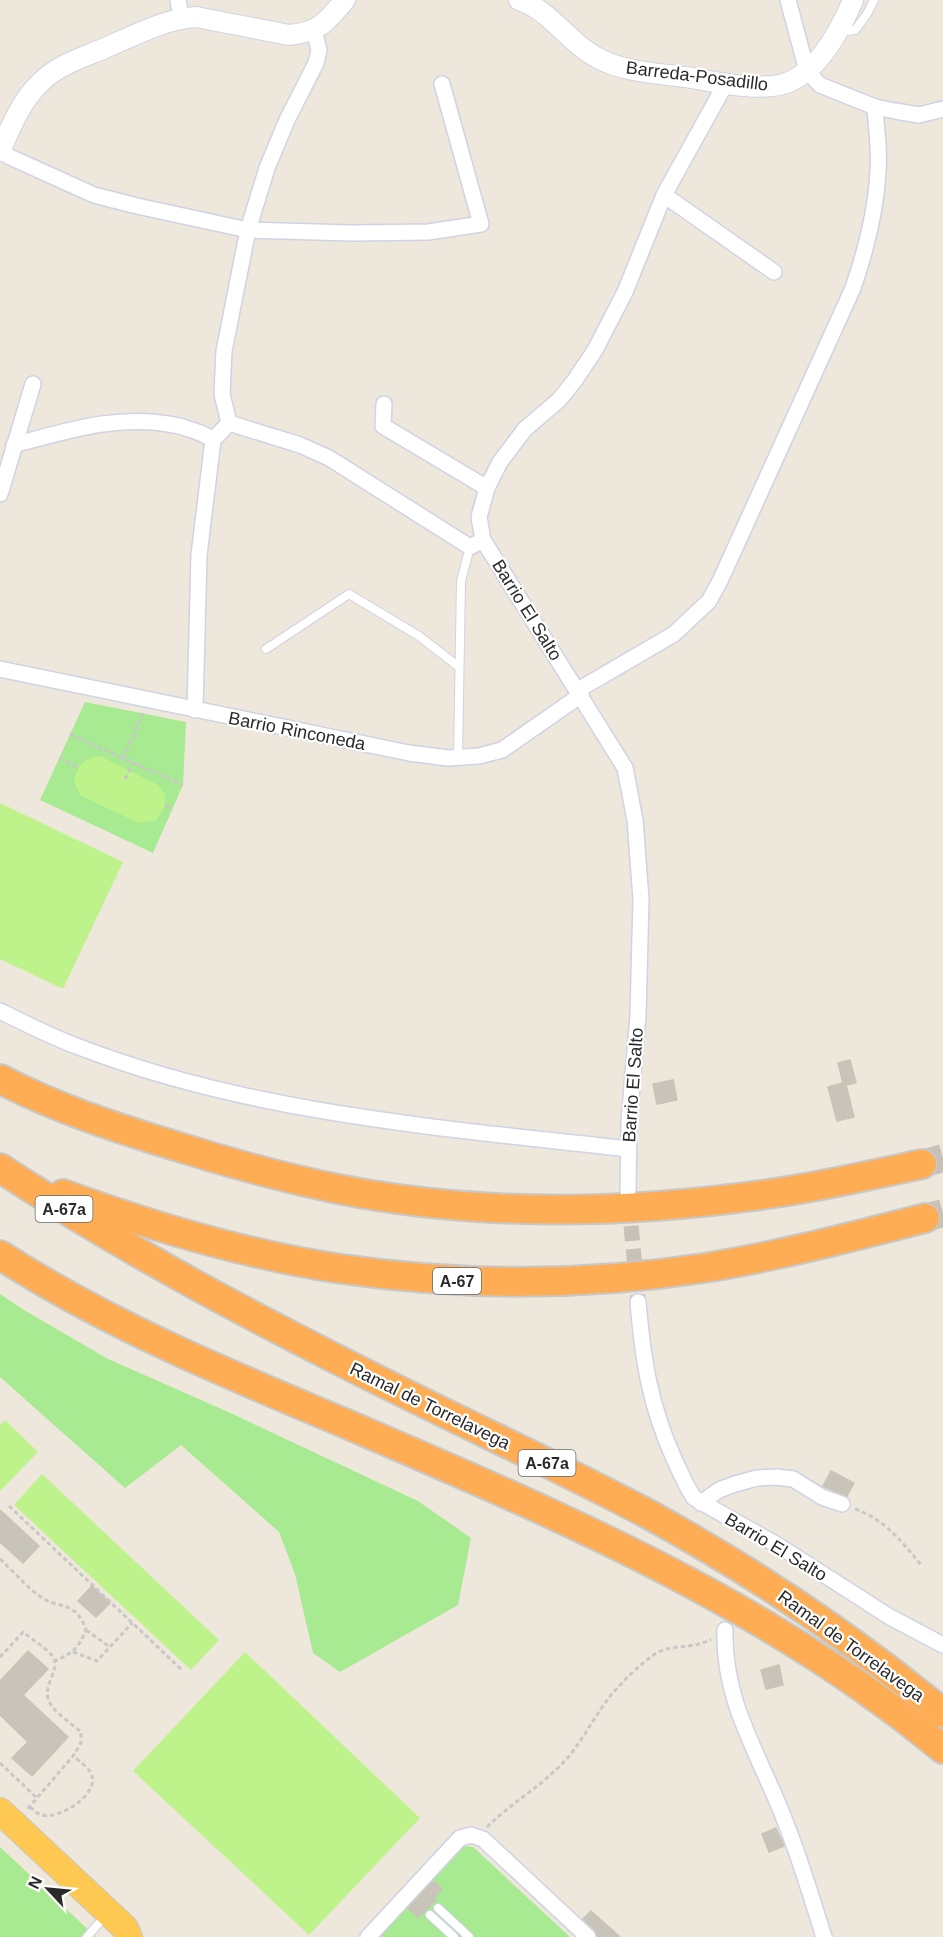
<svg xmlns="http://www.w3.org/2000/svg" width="943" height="1937" font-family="Helvetica,sans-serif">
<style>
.green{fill:#a8ea91}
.pitch{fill:#bef38c}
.building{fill:#c9c4ba;stroke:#c9c4b4;stroke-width:1.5}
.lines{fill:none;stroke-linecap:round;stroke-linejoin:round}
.minor-tunnel{stroke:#c7c1b8;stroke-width:15;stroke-dasharray:15 8;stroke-linecap:butt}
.motorway-tunnel{stroke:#c7c1b8;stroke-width:28;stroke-dasharray:28 14;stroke-linecap:butt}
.service-casing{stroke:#d0d2e5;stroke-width:10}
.minor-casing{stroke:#d0d2e5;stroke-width:18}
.tertiary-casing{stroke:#d0d2e5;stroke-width:22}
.trunk-casing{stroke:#c8c8c8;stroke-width:28}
.motorway-casing{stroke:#c8c8c8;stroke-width:32}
.path{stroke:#c8c8c8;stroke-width:3;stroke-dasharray:4.5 3;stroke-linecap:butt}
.service{stroke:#fff;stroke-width:8}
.minor{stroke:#fff;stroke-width:15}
.tertiary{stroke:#fff;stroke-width:20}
.trunk{stroke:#ffc951;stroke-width:26}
.motorway{stroke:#ffad54;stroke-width:28}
.labels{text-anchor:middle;stroke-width:4.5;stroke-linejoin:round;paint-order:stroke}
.shield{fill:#fff;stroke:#6a6a6a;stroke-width:1.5}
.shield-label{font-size:16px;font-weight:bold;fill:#2a2a2a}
.street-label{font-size:18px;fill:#2a2a2a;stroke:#fff}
</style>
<rect width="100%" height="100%" fill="#eee7db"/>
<g class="green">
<path d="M85,702L186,722L183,785L153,853L40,800Z"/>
<path d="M0,1294L24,1310L108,1359L226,1411L418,1501L471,1538L458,1605L340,1672L313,1653L295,1574L279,1532L181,1445L125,1488L0,1377Z"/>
<path d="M467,1846L473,1847L570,1937H380L463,1847Z"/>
<path d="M0,1847L96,1937H0Z"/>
</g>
<g class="pitch">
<path d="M100,756L158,785L165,794V806L156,820L139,823L81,796L74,781C79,764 82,759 100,756Z"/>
<path d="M0,803L123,862L63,989L0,959Z"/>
<path d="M5,1420L38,1452L0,1491V1425Z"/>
<path d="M42,1474L219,1640L191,1670L14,1505Z"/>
<path d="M245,1652L420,1818L309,1935L133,1771Z"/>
</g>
<g class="building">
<path d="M850,1060L856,1083L846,1085L854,1117L837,1121L828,1087L843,1083L838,1063Z"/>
<path d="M673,1080L677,1100L657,1104L653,1084Z"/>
<path d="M831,1471L854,1483L847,1496L823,1486Z"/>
<path d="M0,1510L39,1546L23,1563L0,1542Z"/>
<path d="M92,1586L110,1603L96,1617L78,1601Z"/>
<path d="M28,1651L48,1669L23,1695L68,1737L32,1776L12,1758L28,1742L0,1715V1681Z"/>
<path d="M779,1665L783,1685L766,1689L761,1670Z"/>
<path d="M776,1828L784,1846L769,1852L762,1834Z"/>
<path d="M434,1881L442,1889L434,1898L436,1900L418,1918L408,1908Z"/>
<path d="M591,1911L620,1937H597L595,1930L583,1919Z"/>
</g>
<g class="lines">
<path class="minor-tunnel" d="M629,1203L638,1302"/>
<g class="motorway-tunnel">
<path d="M922,1164L943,1158"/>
<path d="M925,1218L943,1213"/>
</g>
<defs>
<g id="service">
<path d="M839,32L855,30L867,14L874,0"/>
<path d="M266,649L349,594L419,636L459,667"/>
<path d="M458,757L461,581L470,547"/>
<path d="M438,1908L469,1937"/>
<path d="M430,1915L454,1937"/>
<path d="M87,1937L98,1924"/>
</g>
<g id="minor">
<path d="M178,0L181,18"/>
<path d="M788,0L807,71L820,85L875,107L895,111L919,115L943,109"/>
<path d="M0,150L10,157L94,195L137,206L248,230L352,233L428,232L481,224L442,84"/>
<path d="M664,195L774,272"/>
<path d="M384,404L383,426L487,488"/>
<path d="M229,423L222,394L224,351L248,230L267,168L287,120L316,63L319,50L314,30"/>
<path d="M229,423L300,445L329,458L470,547L483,540"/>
<path d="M14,445C69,430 122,413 179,426C192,430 202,432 213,440"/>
<path d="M0,494L33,384"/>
<path d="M0,669L409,753L448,758L479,756L502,750L581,695"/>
<path d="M578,690L674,634L709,601L720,581L853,288C866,250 876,212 878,171C880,150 876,128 875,107"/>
<path d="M195,710L199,555L213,440L229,423"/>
<path d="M0,1011C26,1024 52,1037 79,1047C253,1114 443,1128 628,1149"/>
<path d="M628,1191L629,1122L638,1015L641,899L635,820L625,768L483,540L479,517L487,488L500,462L525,429L559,400L575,380L595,350L625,292L664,195L726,83"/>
<path d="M638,1302C643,1361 650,1406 675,1461C681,1474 686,1486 694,1498L779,1546L890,1617L943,1645"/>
<path d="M701,1503L719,1490L735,1484L757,1478L777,1477L793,1479L822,1497L842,1504"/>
<path d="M725,1630C723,1701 758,1752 783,1816C799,1855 811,1896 824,1937"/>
<path d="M368,1937L460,1838L471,1835L483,1839L588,1937"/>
</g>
<g id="tertiary">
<path d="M519,0C550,10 568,42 596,57C622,72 655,73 685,77C713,81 743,89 772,86C813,83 839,33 853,0"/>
<path d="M0,151C11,127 21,101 40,83C57,65 82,58 105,48C134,36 164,19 196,17L289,35C320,32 325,23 345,0"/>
</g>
<path id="trunk" d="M0,1811L125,1928L129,1937"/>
<g id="motorway">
<path d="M0,1079C57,1109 120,1129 182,1148C233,1164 285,1178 338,1189C479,1217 626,1214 768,1194C820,1187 871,1175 922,1164"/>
<path d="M0,1168C128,1252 265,1324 402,1392C484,1433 567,1471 648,1514C752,1571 851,1637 943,1713"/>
<path d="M63,1194C153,1227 247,1255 342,1269C461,1286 585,1286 704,1268C778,1256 852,1237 925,1218"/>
<path d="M0,1255C107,1324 225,1373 342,1422C551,1512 766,1602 943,1749"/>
</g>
</defs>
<use href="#service" class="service-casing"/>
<use href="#minor" class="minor-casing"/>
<use href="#tertiary" class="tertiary-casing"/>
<use href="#trunk" class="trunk-casing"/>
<use href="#motorway" class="motorway-casing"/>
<g class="path">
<path d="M143,713L123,758L183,785"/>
<path d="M70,734L123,758"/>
<path d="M59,758L78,767"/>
<path d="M125,779L133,763"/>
<path d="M165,806L172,809"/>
<path d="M9,1506L183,1671"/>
<path d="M855,1509C887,1521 901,1541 922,1566"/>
<path d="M0,1559C13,1571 25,1585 38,1595C58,1611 75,1598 86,1630C77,1650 74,1652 55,1661"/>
<path d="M86,1630L110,1647"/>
<path d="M73,1652L97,1661L132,1623"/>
<path d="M0,1657L23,1632C32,1640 47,1648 53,1657C61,1667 44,1684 48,1698C51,1711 71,1723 81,1732V1743L73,1756L26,1811"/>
<path d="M0,1763L37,1798"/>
<path d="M30,1807C34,1810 37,1814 42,1815C59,1820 98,1795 92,1776C90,1768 79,1761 73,1756"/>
<path d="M487,1827C513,1801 546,1784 570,1755C585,1736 596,1714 611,1695C624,1680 639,1665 655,1654C672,1643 694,1650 711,1639"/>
</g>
<use href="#service" class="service"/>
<use href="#minor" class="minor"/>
<use href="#tertiary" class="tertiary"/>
<use href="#trunk" class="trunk"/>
<use href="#motorway" class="motorway"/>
</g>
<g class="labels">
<g class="shield">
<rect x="35.5" y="1196" width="57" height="26" rx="4.5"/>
<rect x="433" y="1268" width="48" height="26" rx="4.5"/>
<rect x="518.5" y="1450" width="57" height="26" rx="4.5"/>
</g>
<g class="shield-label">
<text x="64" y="1215">A-67a</text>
<text x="457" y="1287">A-67</text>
<text x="547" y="1469">A-67a</text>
</g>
<g class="street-label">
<text transform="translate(697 76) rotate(7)" y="6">Barreda-Posadillo</text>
<text transform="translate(527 610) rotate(58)" y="6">Barrio El Salto</text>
<text transform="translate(297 731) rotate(11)" y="6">Barrio Rinconeda</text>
<text transform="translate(633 1085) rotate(-86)" y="6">Barrio El Salto</text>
<text transform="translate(430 1406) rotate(26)" y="6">Ramal de Torrelavega</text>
<text transform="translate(776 1547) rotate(31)" y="6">Barrio El Salto</text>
<text transform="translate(851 1646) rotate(36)" y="6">Ramal de Torrelavega</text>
</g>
</g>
<g transform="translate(48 1889) rotate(296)" stroke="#ffffff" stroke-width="4.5" paint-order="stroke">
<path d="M0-4.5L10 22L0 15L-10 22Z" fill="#2a2a2a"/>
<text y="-9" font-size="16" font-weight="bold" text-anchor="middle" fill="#2a2a2a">N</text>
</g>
</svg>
